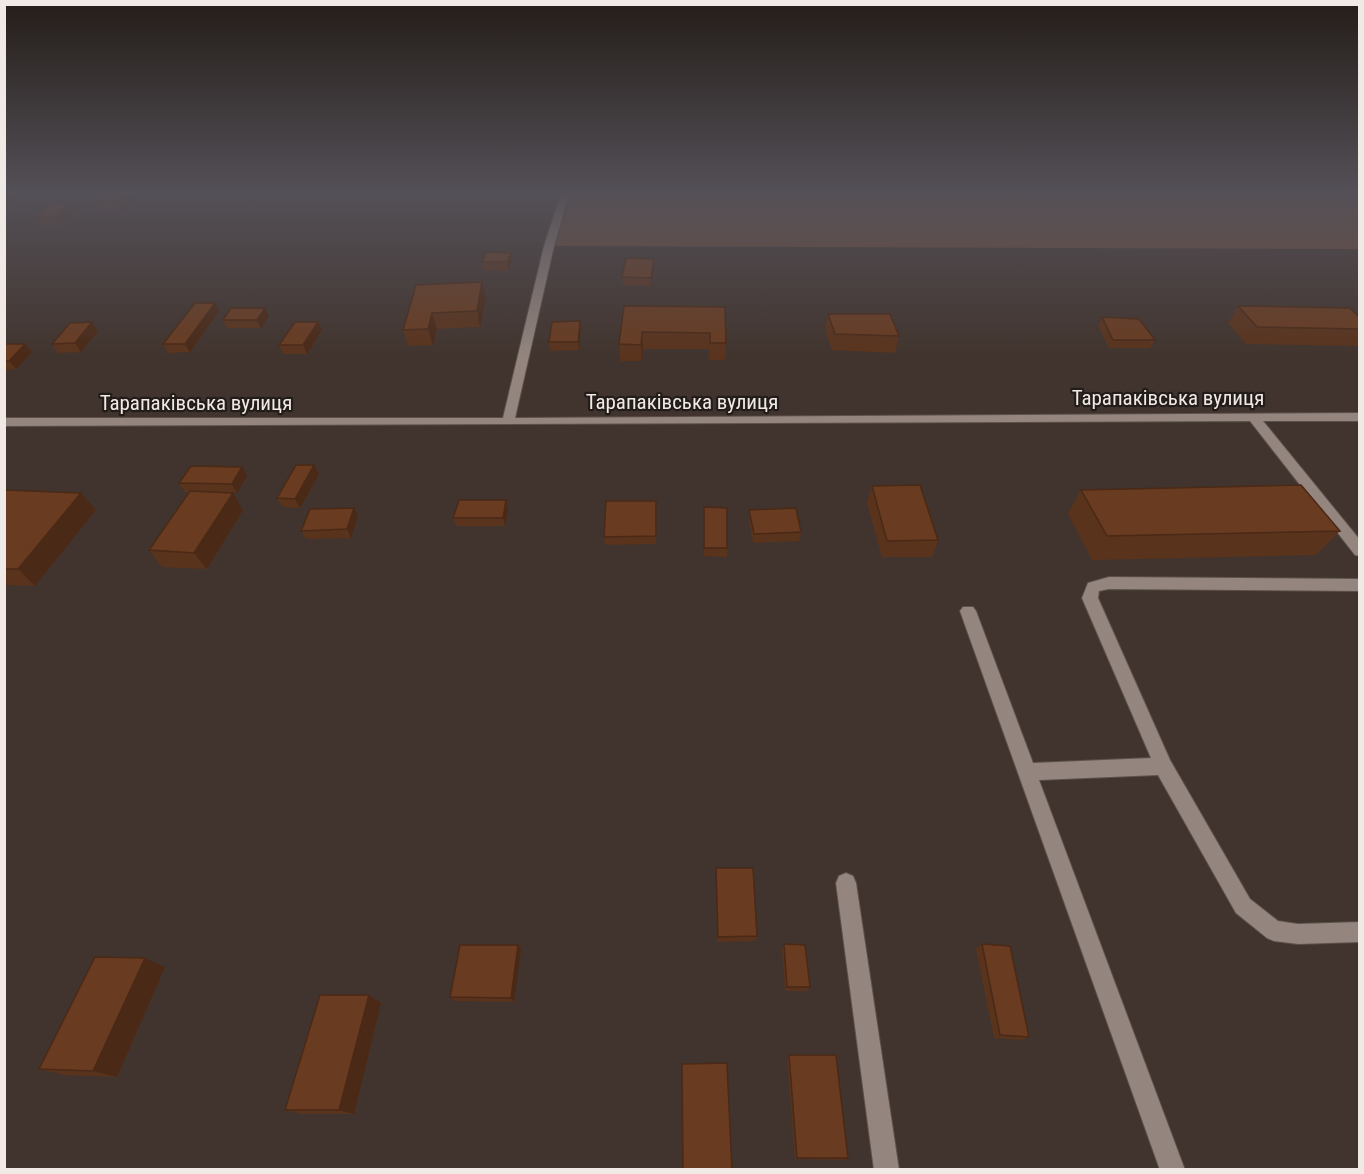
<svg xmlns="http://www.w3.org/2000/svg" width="1364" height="1174" font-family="'Roboto Condensed',sans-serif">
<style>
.green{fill:#6f4b38}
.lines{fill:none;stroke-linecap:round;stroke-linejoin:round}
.minor-casing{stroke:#5c514c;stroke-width:2}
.minor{fill:#94857e;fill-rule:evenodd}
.wall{fill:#5a331c}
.shaded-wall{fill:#4a2916}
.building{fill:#693b20;stroke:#4a2916;stroke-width:1.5}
.labels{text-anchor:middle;stroke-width:4.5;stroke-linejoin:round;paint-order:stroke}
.street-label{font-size:21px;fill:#f1e9e5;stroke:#231d1a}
</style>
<rect width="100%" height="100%" fill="#41342e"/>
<path class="green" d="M571,194H1359V249L555,246Z"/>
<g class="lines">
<defs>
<g id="minor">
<path d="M561,194H569L554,246L515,418L1360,413V421H1263L1360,540V556L1355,555L1250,421L4,426V418H503L544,246Z"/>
<path d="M1109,577L1360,579V591L1109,589L1099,591L1098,598L1170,760L1250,899L1278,921L1298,924L1360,922V942L1298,944L1274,941L1267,938L1236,913L1158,775L1039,780L1185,1170H1160L960,611L963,607H973L976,611L1033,763L1151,758L1082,598L1088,583Z"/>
<path d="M846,873L853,876L856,883L899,1170H874L836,883L839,876Z"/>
</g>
</defs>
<use href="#minor" class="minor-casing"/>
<use href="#minor" class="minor"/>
</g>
<g class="wall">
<path d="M135,199L121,212H102L98,204Z"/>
<path d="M71,202L75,210L58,225H40L35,217Z"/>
<path d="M512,261L508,271L483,270L482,262Z"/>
<path d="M654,267L651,286L623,285L622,277Z"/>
<path d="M416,285L486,298L480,327L437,329L433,345L408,346L403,330Z"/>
<path d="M215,303L219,311L190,352L168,353L163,344Z"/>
<path d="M624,306L725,307L726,343L725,360H709V349H643L642,361H620L619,344Z"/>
<path d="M1238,306L1359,317V346L1246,344L1228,323Z"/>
<path d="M265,308L269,316L261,328H227L223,320Z"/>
<path d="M828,314L899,336L895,353L832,350L825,330Z"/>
<path d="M1102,317L1155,340L1150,348H1109L1098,326Z"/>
<path d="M92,322L98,331L81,352L58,353L52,344Z"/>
<path d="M322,330L307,354H283L279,345Z"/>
<path d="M581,330L579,350L550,351L549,342Z"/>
<path d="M4,344H25L32,352L16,369L4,370Z"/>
<path d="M314,465L319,474L300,508L282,507L277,498Z"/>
<path d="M247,476L237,493H217L243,510L207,569L162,567L149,550L190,492H185L179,483Z"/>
<path d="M872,486L938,540L932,557H882L867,503Z"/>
<path d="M4,490L96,510L35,586L4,585Z"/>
<path d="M1081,490L1340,531L1316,555L1092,560L1068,514Z"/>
<path d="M506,500L508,509L505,526H456L453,518Z"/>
<path d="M704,507L727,548V557L704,556Z"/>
<path d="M656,510V544L605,545L604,537Z"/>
<path d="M749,510L801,532L799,541L753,543L749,519Z"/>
<path d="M358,516L351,538L306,539L301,531Z"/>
<path d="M716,868L757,936L755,941L717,942Z"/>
<path d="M784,944L810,987L807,991H785L782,949Z"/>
<path d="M982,944L1029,1037L1022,1040L994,1038L976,949Z"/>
<path d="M518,945L521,950L514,1002L455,1001L450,997Z"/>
<path d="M145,958L165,967L117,1077L65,1075L39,1069Z"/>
<path d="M369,995L381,1003L354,1114H302L285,1110Z"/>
<path d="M789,1055L848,1158L845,1160L795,1159L787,1058Z"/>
</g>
<g class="shaded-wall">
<path d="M9,194H14L17,199L5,210L4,198Z"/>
<path d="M129,194H132L135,199L121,212L117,204Z"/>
<path d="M71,202L75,210L58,225L53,217Z"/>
<path d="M511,253L512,261L508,271L507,262Z"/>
<path d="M654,259V267L651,286V278Z"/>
<path d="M482,282L486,298L480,327L477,311Z"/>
<path d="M215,303L219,311L190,352L185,344Z"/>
<path d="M265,308L269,316L261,328L257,320Z"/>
<path d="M432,313L437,329L433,345L428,329Z"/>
<path d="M580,321L581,330L579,350L578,342Z"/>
<path d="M92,322L98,331L81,352L75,343Z"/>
<path d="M318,322L322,330L307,354L303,345Z"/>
<path d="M642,332L643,349L642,361L641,345Z"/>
<path d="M25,344L32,352L16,369L9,361Z"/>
<path d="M314,465L319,474L300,508L295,499Z"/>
<path d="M242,467L247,476L237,493L232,484Z"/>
<path d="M81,493L96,510L35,586L18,569Z"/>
<path d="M233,493L243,510L207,569L194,553Z"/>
<path d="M506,500L508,509L505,526L503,518Z"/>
<path d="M354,508L358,516L351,538L347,529Z"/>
<path d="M518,945L521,950L514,1002L511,998Z"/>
<path d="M145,958L165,967L117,1077L93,1071Z"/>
<path d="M369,995L381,1003L354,1114L339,1110Z"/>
</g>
<g class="building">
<path d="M110,194H129L117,204H98Z"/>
<path d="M53,202H71L53,217H35Z"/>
<path d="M486,252L511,253L507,262H482Z"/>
<path d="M626,258L654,259L651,278L622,277Z"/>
<path d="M482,282L477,311L432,313L428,329L403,330L416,285Z"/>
<path d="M195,303H215L185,344H163Z"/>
<path d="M624,306L725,307L726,343H710V333L642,332L641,345L619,344Z"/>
<path d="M1238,306L1350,308L1359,317V329L1257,327Z"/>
<path d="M231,308H265L257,320H223Z"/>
<path d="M828,314H890L899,336L835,334Z"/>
<path d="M1102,317L1139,319L1155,340H1113Z"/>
<path d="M580,321L578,342H549L552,322Z"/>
<path d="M92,322L75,343L52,344L70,323Z"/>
<path d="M295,322H318L303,345H279Z"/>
<path d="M4,344H25L9,361H4Z"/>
<path d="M296,465H314L295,499L277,498Z"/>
<path d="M191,466L242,467L232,484L179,483Z"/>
<path d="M920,485L938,540L887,541L872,486Z"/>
<path d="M1301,485L1340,531L1107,536L1081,490Z"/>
<path d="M4,490L81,493L18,569H4Z"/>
<path d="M190,491L233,493L194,553L149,550Z"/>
<path d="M459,500H506L503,518H453Z"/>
<path d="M606,501H656V536L604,537Z"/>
<path d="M704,507L727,508V548H704Z"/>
<path d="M354,508L347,529L301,531L310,509Z"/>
<path d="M796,508L801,532L754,534L749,510Z"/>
<path d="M716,868H753L757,936L718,937Z"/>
<path d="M784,944L805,945L810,987H787Z"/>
<path d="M982,944L1010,946L1029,1037L1000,1035Z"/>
<path d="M460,945H518L511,998L450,997Z"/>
<path d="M95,957L145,958L93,1071L39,1069Z"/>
<path d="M320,995H369L339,1110H285Z"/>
<path d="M789,1055H836L848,1158H797Z"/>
<path d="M727,1063L732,1170H683L682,1064Z"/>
</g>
<linearGradient id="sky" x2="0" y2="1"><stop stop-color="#241d19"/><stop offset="0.54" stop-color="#545057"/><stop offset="1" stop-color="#545057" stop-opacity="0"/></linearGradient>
<rect width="1364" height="358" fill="url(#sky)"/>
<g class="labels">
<g class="street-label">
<text x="1168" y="405">Тарапаківська вулиця</text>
<text x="682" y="409">Тарапаківська вулиця</text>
<text x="196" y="410">Тарапаківська вулиця</text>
</g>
</g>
<rect width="1364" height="1174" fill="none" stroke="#f1e9e5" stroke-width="12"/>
</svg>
